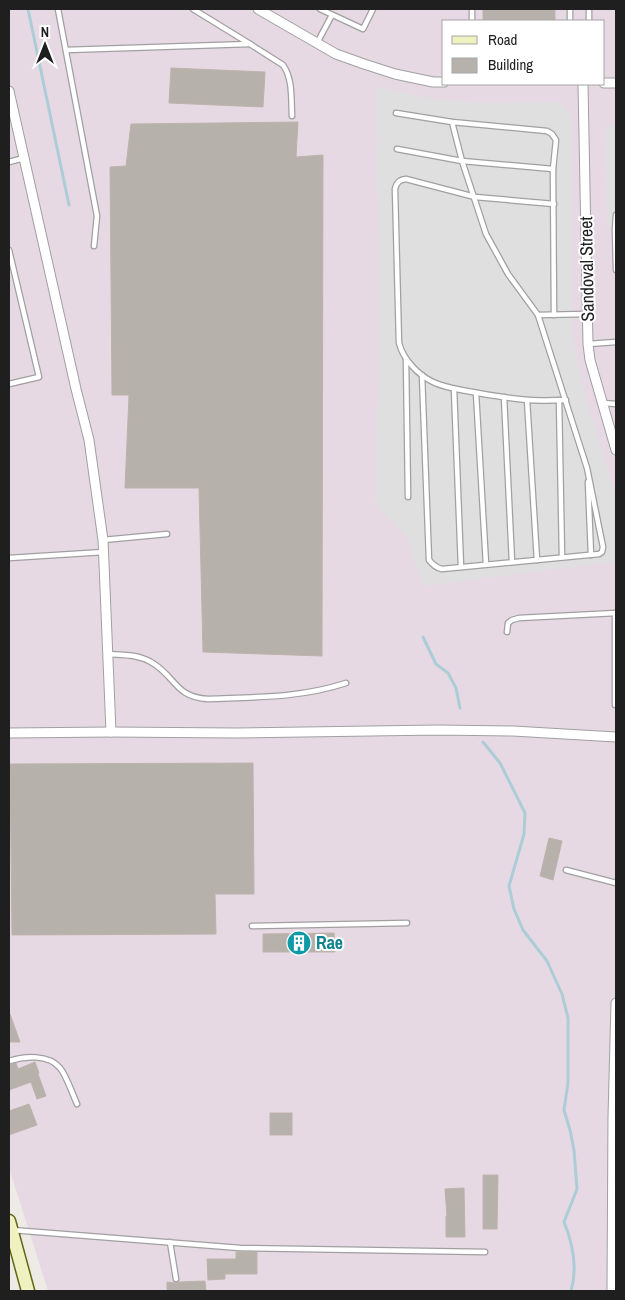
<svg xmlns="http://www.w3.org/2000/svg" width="625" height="1300" font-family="'Archivo Narrow',sans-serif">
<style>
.industrial{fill:#e6d9e4;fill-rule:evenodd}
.parking{fill:#dfdfdf}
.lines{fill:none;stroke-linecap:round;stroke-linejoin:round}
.stream{stroke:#accdd6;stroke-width:3}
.building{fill:#b7b1ac;stroke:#beb3aa}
.service-casing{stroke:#a0a0a0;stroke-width:7}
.minor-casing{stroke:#a0a0a0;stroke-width:11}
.secondary-casing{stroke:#606813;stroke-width:15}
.service{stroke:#fff;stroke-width:4.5}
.minor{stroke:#fff;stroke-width:9}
.secondary{stroke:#eff1c1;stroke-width:12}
.labels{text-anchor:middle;stroke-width:4;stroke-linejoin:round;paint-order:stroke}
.street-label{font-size:18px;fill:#1f1f1f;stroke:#fff}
.culture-label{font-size:18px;font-weight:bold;fill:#0d838f;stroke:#fff;text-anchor:start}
</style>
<rect width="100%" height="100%" fill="#eeebe6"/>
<path class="industrial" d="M9,9H616V1291H48L9,1168ZM444,21H604V84H444Z"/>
<g class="parking">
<path d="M376,87L431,99L481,103L559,102L572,116V335L585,395L616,497V561L423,586L407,537L375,504L379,331Z"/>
<path d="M616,126V227H607L606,127Z"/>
</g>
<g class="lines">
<g class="stream">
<path d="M28,9L69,205"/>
<path d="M423,637L436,664L448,673L456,688L460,708"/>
<path d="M483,742L500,763L525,813L524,834L509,886L514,909L523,930L547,961L562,994L568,1018V1083L564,1110L570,1130L574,1150L577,1189L564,1222C573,1244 578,1267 571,1291"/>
</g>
</g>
<g class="building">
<rect x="483" y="9" width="72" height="12"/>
<path d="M171,68L265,72L263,107L169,103Z"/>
<path d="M298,122L296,157L323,155L322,656L203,652L199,488H125L129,395H112L110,167L126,166L131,124Z"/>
<path d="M253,763L254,894H215L216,934L12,935L10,764Z"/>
<path d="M549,838L562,841L553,880L540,876Z"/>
<path d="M334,933L335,952H263V934Z"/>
<path d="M9,1014H10L20,1042H9Z"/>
<path d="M35,1062L39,1073L38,1074L46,1096L37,1099L31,1082L9,1090V1065L16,1063L18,1069Z"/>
<path d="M29,1104L37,1125L9,1135V1111Z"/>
<rect x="270" y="1113" width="22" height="22"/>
<path d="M483,1175H498L497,1229H483Z"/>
<path d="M464,1188L465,1237H446V1216H447L445,1189Z"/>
<path d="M236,1252H257V1274H225V1279L208,1280L207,1259H236Z"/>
<path d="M205,1281L206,1291H167V1282L176,1283L179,1282Z"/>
</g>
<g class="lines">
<defs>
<g id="service">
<path d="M58,9L97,216L94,246"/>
<path d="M320,9L363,29L373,9"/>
<path d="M589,9V21"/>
<path d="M472,21V9"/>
<path d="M570,21V9"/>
<path d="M317,43L332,15"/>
<path d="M250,44L283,65C293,79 291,99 292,116"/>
<path d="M66,50L250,44L193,9"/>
<path d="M396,113L452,122L547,131L552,134L556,140L553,169L554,315"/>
<path d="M397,149L462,161L553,169"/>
<path d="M9,162L24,158"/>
<path d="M554,204L475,197L406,179C399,180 397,182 395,189L399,343C403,359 418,375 433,382C443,387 456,389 467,391C487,395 507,398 528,400C540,401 553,400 566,400"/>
<path d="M616,215L615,229L616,270"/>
<path d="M9,250L39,377L9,384"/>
<path d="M538,315L587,314"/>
<path d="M588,344L616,342"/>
<path d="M406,359L408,497"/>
<path d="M422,375L429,560C433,565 436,568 442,569L599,554L602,552L603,547L587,468L538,315L508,274L486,234L462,161L452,122"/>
<path d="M454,389L461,567"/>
<path d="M476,393L486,564"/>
<path d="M504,397L512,562"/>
<path d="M527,400L537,560"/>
<path d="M559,400L562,557"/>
<path d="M603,403L616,404"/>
<path d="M588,482L591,555"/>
<path d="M103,540L167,534"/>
<path d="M9,558L104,552"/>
<path d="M507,632L508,623L512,620L519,618L616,613"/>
<path d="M108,654C123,655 137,654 151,662C176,676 174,697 208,699C256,697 300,698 346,683"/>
<path d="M615,705V613"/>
<path d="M566,870L616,883"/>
<path d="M252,926L407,923"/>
<path d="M9,1061C24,1056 49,1054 60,1068C66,1075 73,1095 77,1104"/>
<path d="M12,1230L240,1248L485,1252"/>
<path d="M170,1242L176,1279"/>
</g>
<g id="minor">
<path d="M258,9L336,54L364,64L395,74L433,82H444"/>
<path d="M604,83H616"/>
<path d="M583,84L588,344L590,360L616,450"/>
<path d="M9,91L76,389L89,440L103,540L111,732"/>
<path d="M9,733L111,732L236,733L438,730L513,731L616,737"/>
<path d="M612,1291L613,1117L616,1003"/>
</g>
<path id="secondary" d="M9,1221L28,1291"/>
</defs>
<use href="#service" class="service-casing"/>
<use href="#minor" class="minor-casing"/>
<use href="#secondary" class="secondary-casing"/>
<use href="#service" class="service"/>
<use href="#minor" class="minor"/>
<use href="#secondary" class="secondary"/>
</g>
<defs>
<symbol id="building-disc" viewBox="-11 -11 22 22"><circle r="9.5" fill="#0f9aa8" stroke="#fff"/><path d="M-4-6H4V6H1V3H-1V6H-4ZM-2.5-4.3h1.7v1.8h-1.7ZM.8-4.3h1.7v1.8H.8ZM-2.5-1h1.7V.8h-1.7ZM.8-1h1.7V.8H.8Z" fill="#fff"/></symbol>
</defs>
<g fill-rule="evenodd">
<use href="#building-disc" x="285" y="929" width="28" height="28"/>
</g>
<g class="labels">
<g class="street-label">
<text transform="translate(587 269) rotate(-91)" y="6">Sandoval Street</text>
</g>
<g class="culture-label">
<text x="316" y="949">Rae</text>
</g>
</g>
<rect width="625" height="1300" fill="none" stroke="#1f1f1f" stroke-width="20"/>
<rect x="442" y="20" width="162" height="65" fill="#ffffff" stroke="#a5a5a5"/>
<rect x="452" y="36" width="25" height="8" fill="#eff1c1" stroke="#a5a5a5"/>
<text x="488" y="45" font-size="15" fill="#1f1f1f">Road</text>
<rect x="452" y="58" width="25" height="15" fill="#b7b1ac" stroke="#a5a5a5"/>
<text x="488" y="70" font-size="15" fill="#1f1f1f">Building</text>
<g transform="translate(45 45)" stroke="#ffffff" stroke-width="4" paint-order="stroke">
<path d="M0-4L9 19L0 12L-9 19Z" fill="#1f1f1f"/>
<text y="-8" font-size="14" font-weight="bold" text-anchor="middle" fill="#1f1f1f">N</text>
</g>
</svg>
